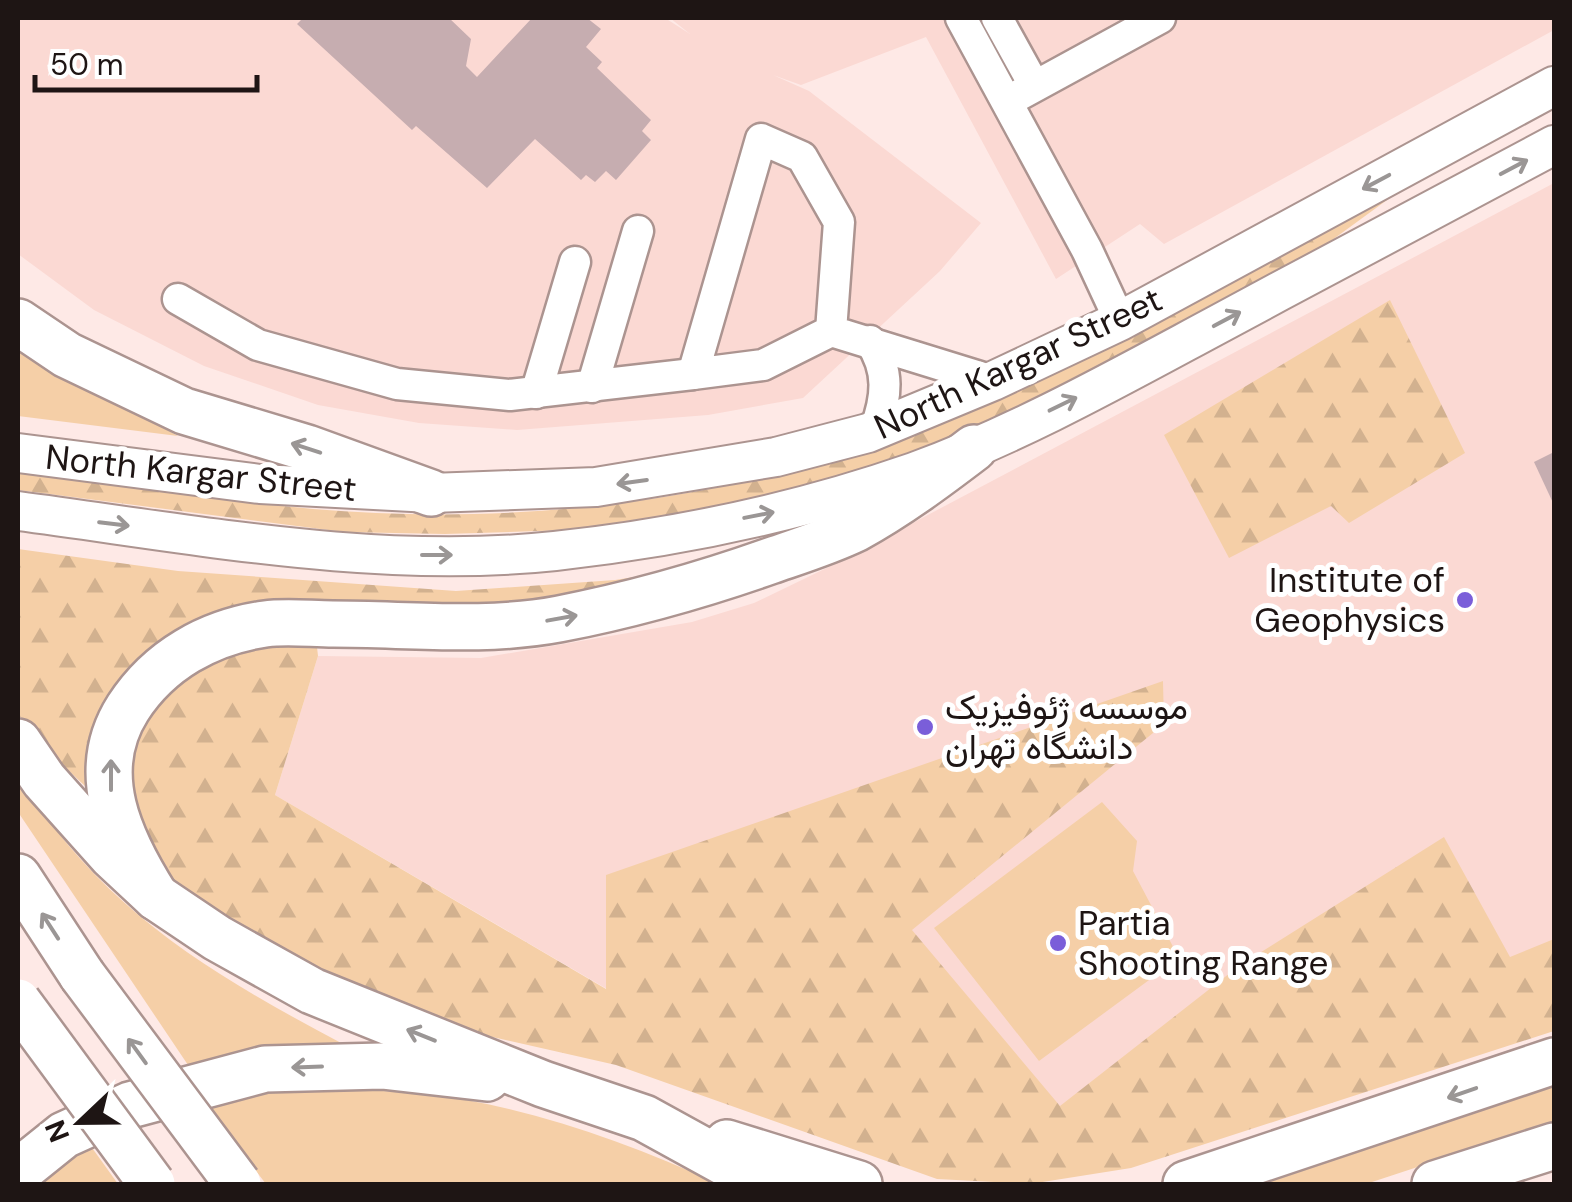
<svg xmlns="http://www.w3.org/2000/svg" width="1572" height="1202" font-family="'DM Sans',Vazirmatn,sans-serif">
  <defs>
    <pattern id="forest-firs" width="22" height="20" patternUnits="userSpaceOnUse" patternTransform="scale(2.5)"><rect width="22" height="20" fill="#f5cfa7"/><path d="M5 1l3.5 6h-7zM16 11l3.5 6h-7z" fill="#d2b18f"/></pattern>
  </defs>
  <rect width="100%" height="100%" fill="#fee9e6"/>
  <!-- built -->
  <g fill="#fbd9d3">
    <polygon points="18,18 665,18 690,34 670,18 1554,18 1554,30 1164,244 1140,224 1056,279 926,37 801,85 773,75 809,91 981,223 940,271 803,398 708,415 517,430 419,423 318,405 204,366 94,310 18,254"/>
    <polygon points="1554,183 1554,1003 1128,1146 607,989 275,795 318,656 481,658 692,622 754,603 841,561"/>
  </g>
  <!-- green -->
  <g fill="#f5cfa7">
    <polygon points="18,335 99,392 178,436 18,416"/>
    <path d="M18,774C97,907 211,974 343,1044L188,1065L18,812Z"/>
    <polygon points="1102,802 1137,841 1133,871 1179,958 1039,1061 934,928"/>
    <polygon points="1554,1083 1554,1122 1366,1184 1240,1184"/>
    <path d="M321,1087C369,1091 419,1091 466,1100C555,1116 637,1147 719,1184H266L199,1098Z"/>
    <polygon points="90,1145 118,1184 38,1184"/>
  </g>
  <!-- forest -->
  <g fill="url(#forest-firs)">
    <path d="M1395,187L1398,192L1313,254L1064,386L932,448L826,481L698,510L569,530L445,534L344,532L18,490L20,471C117,483 215,500 313,509C545,529 790,494 1001,396Z"/>
    <polygon points="1390,300 1465,453 1349,523 1331,506 1229,558 1164,435"/>
    <polygon points="18,549 178,571 456,591 615,580 696,567 621,592 162,655 103,803 50,753 18,714"/>
    <polygon points="316,638 318,656 275,795 606,989 606,875 1163,681 1164,724 912,930 1060,1106 1239,966 1444,837 1510,957 1554,939 1554,1031 1131,1168 1030,1184 937,1179 616,1065 462,1030 278,959 186,897 153,862 125,814 136,716 222,651"/>
  </g>
  <!-- building -->
  <g fill="#c6adb0">
    <polygon points="303,18 449,18 471,39 466,66 477,77 532,18 587,18 601,29 586,47 602,62 597,68 651,120 642,131 651,140 616,180 606,171 595,182 586,175 581,180 535,139 487,188 416,126 412,130 297,24"/>
    <polygon points="1554,452 1554,505 1534,462"/>
  </g>
  <g fill="none" stroke-linecap="round" stroke-linejoin="round">
    <!-- minor casing -->
    <g stroke="#ac9490" stroke-width="35">
      <g id="minor">
        <polyline points="961,18 1087,250 1120,321"/>
        <polyline points="997,18 1034,85"/>
        <polyline points="1008,101 1160,18"/>
        <polyline points="178,299 258,345 397,384 510,395 693,374"/>
        <polyline points="831,331 763,365 693,374 761,139 802,157 839,222 831,331 993,381"/>
        <path d="M870,341C890,371 887,397 875,430"/>
        <polyline points="592,387 638,231"/>
        <polyline points="536,393 575,262"/>
      </g>
    </g>
    <!-- major casing -->
    <g stroke="#ac9490" stroke-width="42">
      <g id="major">
        <polyline points="18,453 260,484 431,493 596,487 776,457 868,433 993,381 1120,321 1554,86"/>
        <path d="M18,511C194,534 376,570 555,551C675,538 799,512 914,472C1018,434 1118,378 1215,326C1328,265 1442,205 1554,145"/>
      </g>
    </g>
    <!-- highway casing -->
    <g stroke="#ac9490" stroke-width="50">
      <g id="highway">
        <polyline points="18,322 67,355 184,411 307,448 431,493"/>
        <polyline points="18,742 44,780 112,856 156,897 217,938 312,991 543,1084 644,1118 764,1184"/>
        <polyline points="18,877 82,975"/>
        <path d="M156,897C120,840 87,772 128,708C159,660 209,632 265,624C287,621 311,624 333,624C408,624 485,633 559,619C631,605 702,585 770,561C799,551 828,542 855,529C897,506 936,477 974,448"/>
        <polyline points="727,1143 859,1184"/>
        <polyline points="18,1172 64,1135 130,1105 265,1069 382,1066 487,1078"/>
        <polyline points="1186,1184 1554,1061"/>
        <polyline points="1435,1184 1554,1146"/>
      </g>
    </g>
    <!-- minor -->
    <use href="#minor" stroke="#fff" stroke-width="30"/>
    <!-- major -->
    <use href="#major" stroke="#fff" stroke-width="38"/>
    <!-- highway -->
    <use href="#highway" stroke="#fff" stroke-width="45"/>
    <!-- highway-bridge casing -->
    <g stroke="#ac9490" stroke-width="50" stroke-linecap="butt">
      <g id="highway-bridge">
        <polyline points="82,975 238,1184"/>
        <polyline points="18,1002 152,1184"/>
      </g>
    </g>
    <!-- highway-bridge -->
    <use href="#highway-bridge" stroke="#fff" stroke-width="45"/>
  </g>
  <!-- one-way arrows -->
  <defs><path id="oneway-shaft" d="M-6 0H5M1.5-3L5.5 0L1.5 3" fill="none" stroke-width="1.6" stroke-linecap="round" stroke-linejoin="round" transform="scale(2.5)"/></defs>
  <g stroke="#9a9695">
    <use href="#oneway-shaft" transform="translate(1514 167) rotate(-28)"/>
    <use href="#oneway-shaft" transform="translate(1376 182) rotate(152)"/>
    <use href="#oneway-shaft" transform="translate(1227 319) rotate(-28)"/>
    <use href="#oneway-shaft" transform="translate(1063 404) rotate(-26)"/>
    <use href="#oneway-shaft" transform="translate(306 448) rotate(-162)"/>
    <use href="#oneway-shaft" transform="translate(632 482) rotate(172)"/>
    <use href="#oneway-shaft" transform="translate(759 515) rotate(-11)"/>
    <use href="#oneway-shaft" transform="translate(114 524) rotate(7)"/>
    <use href="#oneway-shaft" transform="translate(437 555)"/>
    <use href="#oneway-shaft" transform="translate(562 618) rotate(-10)"/>
    <use href="#oneway-shaft" transform="translate(111 775) rotate(-90)"/>
    <use href="#oneway-shaft" transform="translate(50 926) rotate(-123)"/>
    <use href="#oneway-shaft" transform="translate(421 1035) rotate(-158)"/>
    <use href="#oneway-shaft" transform="translate(137 1051) rotate(-126)"/>
    <use href="#oneway-shaft" transform="translate(307 1067) rotate(178)"/>
    <use href="#oneway-shaft" transform="translate(1462 1093) rotate(161)"/>
  </g>
  <!-- markers -->
  <g fill="#7a5ed9" stroke="#fff" stroke-width="4">
    <circle cx="1465" cy="600" r="10"/>
    <circle cx="925" cy="727" r="10"/>
    <circle cx="1058" cy="943" r="10"/>
  </g>
  <g text-anchor="middle" stroke-width="10" stroke-linejoin="round" paint-order="stroke">
    <!-- street labels -->
    <g font-size="35" fill="#1e1514" stroke="#fff">
      <text transform="translate(1018 363) rotate(-25)" y="12">North Kargar Street</text>
      <text transform="translate(201 473) rotate(6)" y="12">North Kargar Street</text>
    </g>
    <!-- poi labels -->
    <g font-size="35" fill="#1e1514" stroke="#fff" text-anchor="start">
      <text x="1445" y="592" text-anchor="end">Institute of<tspan x="1445" dy="40">Geophysics</tspan></text>
      <text x="945" y="719">موسسه ژئوفیزیک<tspan x="945" dy="40">دانشگاه تهران</tspan></text>
      <text x="1078" y="935">Partia<tspan x="1078" dy="40">Shooting Range</tspan></text>
    </g>
  </g>
  <!-- border -->
  <rect width="1572" height="1202" fill="none" stroke="#1e1514" stroke-width="40"/>
  <!-- north arrow -->
  <g transform="translate(80 1122) rotate(248)" stroke="#ffffff" stroke-width="8" paint-order="stroke">
  <path d="M0-8L18 38L0 25L-18 38Z" fill="#1e1514"/>
  <text y="-15" font-size="28" font-weight="bold" text-anchor="middle" fill="#1e1514">N</text>
  </g>
  <!-- scale -->
  <path d="M35 75v15h222v-15" fill="none" stroke="#1e1514" stroke-width="5"/>
  <text x="50" y="75" font-size="30" fill="#1e1514" stroke="#ffffff" stroke-width="8" paint-order="stroke">50 m</text>
</svg>
